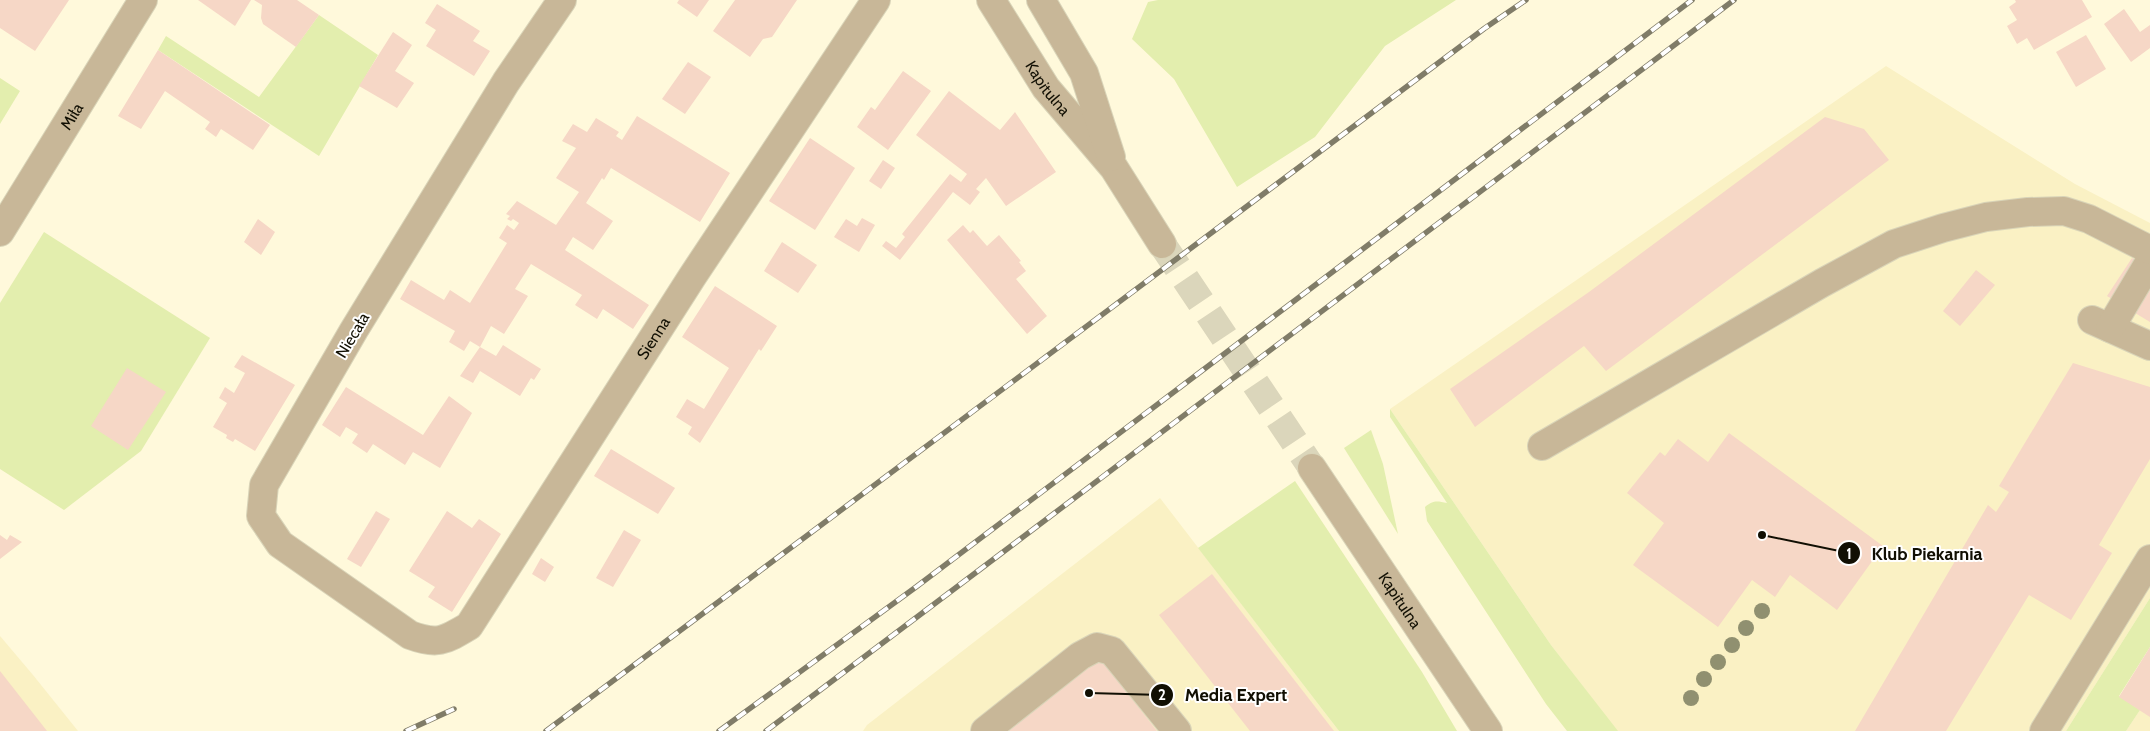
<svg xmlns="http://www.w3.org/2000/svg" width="2150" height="731" font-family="Cabin,sans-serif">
  <rect width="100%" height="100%" fill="#fff9db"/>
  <!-- built -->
  <g fill="#faf1c4">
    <polygon points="1886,66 2075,184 2150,223 2150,598 2066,731 1617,731 1551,645 1390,409"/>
    <polygon points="1160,498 1339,731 863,731 867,725"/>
    <polygon points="0,636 33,675 78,731 0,731"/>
    <polygon points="2150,649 2150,731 2126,731 2140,710 2119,697"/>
  </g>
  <!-- green -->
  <g fill="#e3eeae">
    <polygon points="1158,0 1456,0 1385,46 1315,137 1237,187 1174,79 1132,39 1148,2"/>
    <polygon points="319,15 378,55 319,156 158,50 166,36 259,97"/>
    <polygon points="0,78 20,91 0,124"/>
    <polygon points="44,232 210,338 141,451 64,510 0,469 0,303"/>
    <path d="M1390,409L1551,645L1618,731H1567L1546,704L1427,521L1425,507C1433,500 1437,501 1447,503L1390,417Z"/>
    <polygon points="1371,430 1383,464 1398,534 1344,448"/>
    <polygon points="1295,481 1422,672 1457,731 1339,731 1198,548"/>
    <polygon points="2150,598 2150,647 2119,696 2140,710 2126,731 2066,731"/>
  </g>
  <!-- building -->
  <g fill="#f6d7c6">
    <polygon points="0,0 69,0 35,51 0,28"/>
    <polygon points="198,0 251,0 235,26"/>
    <polygon points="254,0 297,0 319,15 296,47 263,24 261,18 262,5"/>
    <polygon points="679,0 709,0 697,17 677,3"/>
    <polygon points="735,0 797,0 772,37 763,39 750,57 713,31"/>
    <polygon points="2015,0 2082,0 2092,17 2034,50 2027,38 2017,44 2007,26 2017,20 2009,7 2016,2"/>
    <polygon points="437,4 480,31 473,41 490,51 474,76 426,46 436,30 425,23"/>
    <polygon points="2124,9 2140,32 2150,25 2150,48 2131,62 2104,24"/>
    <polygon points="393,32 412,45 395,71 414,83 397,108 359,86"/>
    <polygon points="2086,35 2106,69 2076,87 2056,52"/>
    <polygon points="158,50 270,125 253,150 221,129 216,137 205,129 210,122 165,91 141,129 118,116"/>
    <polygon points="688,62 711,77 685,114 662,99"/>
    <polygon points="903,71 931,91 888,150 857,127 871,107 875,110"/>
    <polygon points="949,91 1000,130 1015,112 1056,172 1006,206 986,178 976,189 980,192 970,205 953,192 900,260 882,246 886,241 896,248 905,237 902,234 950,174 961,182 967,174 916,135"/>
    <polygon points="637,116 730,173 700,222 611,168 604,180 602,178 586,203 613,221 593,250 573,237 565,250 649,305 633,329 603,309 597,319 575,305 582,295 531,264 515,289 528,296 504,334 491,326 480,347 470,341 464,351 449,342 455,331 400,299 411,280 444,300 450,290 470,303 507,243 499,238 507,225 514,230 519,223 513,219 511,221 507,219 510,216 506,214 517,201 556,225 579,192 556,178 576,148 562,141 573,124 587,132 596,118 619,132 616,136 622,140"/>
    <polygon points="1825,117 1864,129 1889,160 1606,371 1584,346 1475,427 1450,389 1589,292"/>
    <polygon points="810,138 855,168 815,230 769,201"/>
    <polygon points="883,160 895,168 881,189 869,181"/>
    <polygon points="862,218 875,225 859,252 834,237 846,219 857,226"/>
    <polygon points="258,219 275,232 261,255 244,242"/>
    <polygon points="963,225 970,233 973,230 987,246 999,235 1021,261 1019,262 1026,271 1016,279 1047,316 1027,334 947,240"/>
    <polygon points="782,242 817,265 798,293 764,271"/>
    <polygon points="2132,258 2150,269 2150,322 2107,296"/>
    <polygon points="1976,270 1995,285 1960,326 1943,311"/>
    <polygon points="715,286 777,326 761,351 759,349 700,443 688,434 692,427 676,417 687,399 704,409 729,368 682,337"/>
    <polygon points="503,345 541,369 534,380 531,378 520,396 480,371 473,383 460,376 480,347 496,356"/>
    <polygon points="242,355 295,385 255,451 235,439 233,442 226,438 227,435 213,427 227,403 219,398 225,387 234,393 245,373 234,367"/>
    <polygon points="2073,363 2150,387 2150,459 2099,545 2112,553 2071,620 2029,595 1946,731 1855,731 1988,505 1996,512 2009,492 1999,486"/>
    <polygon points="127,368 166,392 128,450 91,426"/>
    <polygon points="346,387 423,435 449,396 472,413 440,468 413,452 405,465 373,444 367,453 352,443 358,434 346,427 340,437 322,425"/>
    <polygon points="1729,433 1883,546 1837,610 1790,575 1775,597 1752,580 1718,627 1633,565 1664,523 1627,493 1660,452 1665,456 1678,439 1708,462"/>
    <polygon points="611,449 675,488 658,514 594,476"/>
    <polygon points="376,511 390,519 361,567 347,559"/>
    <polygon points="447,511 472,528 479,519 501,534 452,612 428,597 435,587 409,571"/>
    <polygon points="624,530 641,540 613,587 596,578"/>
    <polygon points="0,535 7,540 10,535 22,542 0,559"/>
    <polygon points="541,558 554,567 545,582 532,574"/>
    <polygon points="1212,574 1334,731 1250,731 1159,615"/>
    <polygon points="2150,647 2150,717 2119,697"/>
    <polygon points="1099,656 1157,731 1001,731"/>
    <polygon points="0,671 47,731 0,731"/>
  </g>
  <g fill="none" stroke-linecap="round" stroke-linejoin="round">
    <!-- minor-tunnel -->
    <polyline stroke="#dbd6bb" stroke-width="28" stroke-dasharray="28 14" stroke-linecap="butt" points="1162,244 1312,468"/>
    <!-- minor casing -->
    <g stroke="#d9d4b8" stroke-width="30">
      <g id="minor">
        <path id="s1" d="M562,0L506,82L354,330L264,485L261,516L280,544L410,635C437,645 444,641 469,626L692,277L876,0"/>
        <path id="s2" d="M991,0L1046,88L1114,168L1162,244"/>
        <polyline points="1041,0 1084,73 1111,157"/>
        <path id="s3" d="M0,232L143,0"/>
        <polyline points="2092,320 2150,346"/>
        <polyline points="2110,328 2150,261"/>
        <polyline points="1542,446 1822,283 1894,244 1943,228 1986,217 2028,212 2064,211 2089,219 2150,250"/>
        <path id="s4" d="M1312,468L1488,731"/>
        <polyline points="985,731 1080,656 1097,647 1112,651 1177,731"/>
        <polyline points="2044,731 2150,559"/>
      </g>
    </g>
    <!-- minor -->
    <use href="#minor" stroke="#c8b798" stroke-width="28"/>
    <!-- rail casing -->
    <g stroke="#807c68" stroke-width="5.5">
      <g id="rail">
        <polyline points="406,731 454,709"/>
        <polyline points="546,731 1485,28 1526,0"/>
        <polyline points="719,731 916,587 1692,0"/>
        <polyline points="766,731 1734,0"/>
      </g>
    </g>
    <!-- rail -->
    <use href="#rail" stroke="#fff" stroke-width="4" stroke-dasharray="11" stroke-linecap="butt"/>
  </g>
  <!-- trees -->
  <g fill="#909070">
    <circle cx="1762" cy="611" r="8"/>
    <circle cx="1746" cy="628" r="8"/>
    <circle cx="1732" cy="645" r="8"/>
    <circle cx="1718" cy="662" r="8"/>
    <circle cx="1704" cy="679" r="8"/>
    <circle cx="1691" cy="698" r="8"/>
  </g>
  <g text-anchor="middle" stroke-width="4" stroke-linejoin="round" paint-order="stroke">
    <!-- street labels -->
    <g font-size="16" fill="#110f03" stroke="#fff">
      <text dy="6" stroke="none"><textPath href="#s2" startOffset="105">Kapitulna</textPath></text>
      <text dy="6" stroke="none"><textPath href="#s3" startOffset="136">Miła</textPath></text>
      <text transform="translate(352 335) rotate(-59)" y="6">Niecała</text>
      <text dy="6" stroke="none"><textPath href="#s1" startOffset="1198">Sienna</textPath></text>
      <text dy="6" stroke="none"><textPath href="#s4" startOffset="159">Kapitulna</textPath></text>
    </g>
  </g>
  <!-- callouts -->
  <path fill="none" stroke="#110f03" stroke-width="2" d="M1762 535L1849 553M1089 693L1162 695"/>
  <g fill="#110f03" stroke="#fff" stroke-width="2">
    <circle cx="1762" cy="535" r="5"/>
    <circle cx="1089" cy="693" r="5"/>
    <circle cx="1849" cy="553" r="12"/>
    <circle cx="1162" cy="695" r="12"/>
  </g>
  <g font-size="15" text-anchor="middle" font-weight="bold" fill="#fff">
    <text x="1849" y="559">1</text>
    <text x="1162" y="700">2</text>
  </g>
  <g font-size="18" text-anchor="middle" font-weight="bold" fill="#110f03" stroke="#fff" stroke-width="4" stroke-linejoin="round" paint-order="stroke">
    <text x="1927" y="560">Klub Piekarnia</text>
    <text x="1236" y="701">Media Expert</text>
  </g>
</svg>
